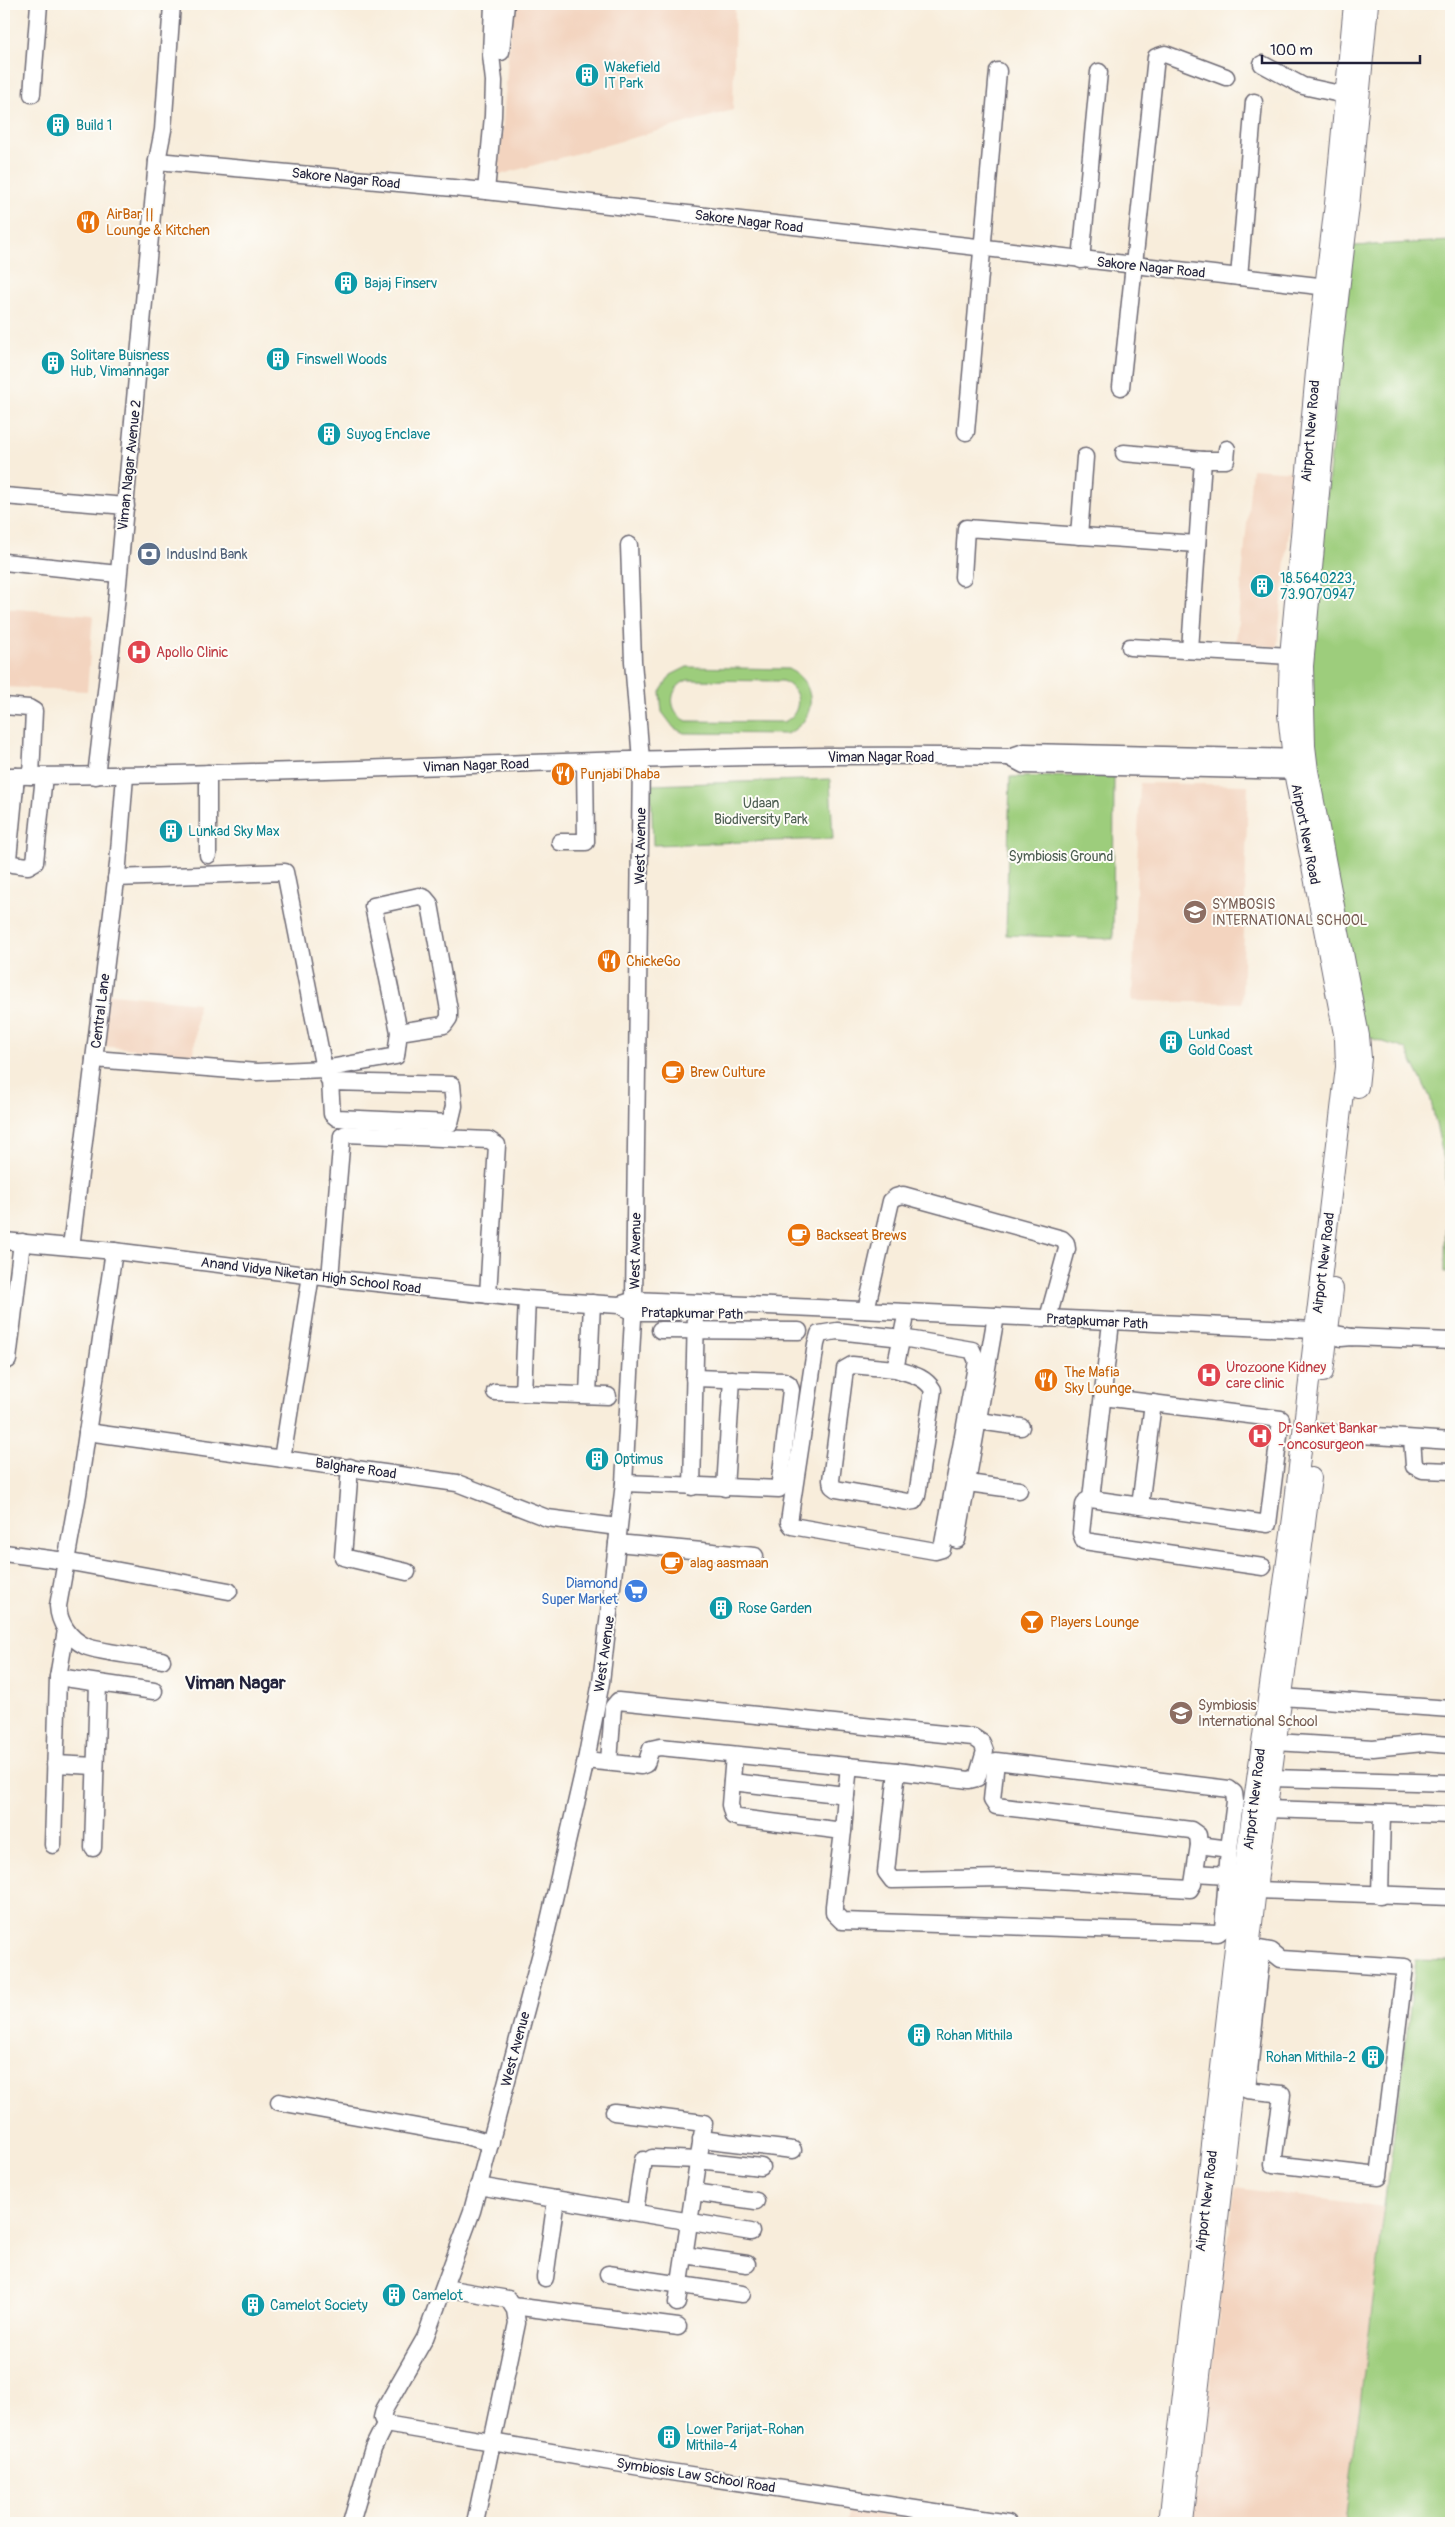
<svg xmlns="http://www.w3.org/2000/svg" width="1455" height="2527" font-family="Pangolin,sans-serif">
  <rect width="100%" height="100%" fill="#fdfcf7"/>
  <filter id="ink" filterUnits="userSpaceOnUse"><feTurbulence type="fractalNoise" baseFrequency=".02" numOctaves="2"/><feDisplacementMap in="SourceGraphic" scale="10" xChannelSelector="R" yChannelSelector="G"/><feConvolveMatrix kernelMatrix="1 2 1 2 8 2 1 2 1" color-interpolation-filters="sRGB"/></filter>
  <filter id="wash" filterUnits="userSpaceOnUse"><feTurbulence type="fractalNoise" baseFrequency=".0096" numOctaves="4" result="noise"/><feDisplacementMap in="SourceGraphic" scale="20" xChannelSelector="R" yChannelSelector="G"/><feGaussianBlur stdDeviation="1.12" result="paint"/><feColorMatrix in="noise" values="0 0 0 0 0 0 0 0 0 0 0 0 0 0 0 0 0 1.4 0 .05"/><feComposite in="paint" operator="in"/></filter>
  <g filter="url(#wash)">
    <rect width="100%" height="100%" fill="#f8eddb"/>
    <!-- built -->
    <g fill="#f3d4bf">
      <polygon points="512,4 735,4 733,110 499,175"/>
      <polygon points="1252,469 1295,472 1277,647 1236,643"/>
      <polygon points="4,608 93,615 87,691 4,687"/>
      <polygon points="1140,783 1248,785 1242,1003 1132,1001"/>
      <polygon points="104,993 198,1003 194,1054 99,1046"/>
      <polygon points="1235,2188 1386,2207 1345,2523 1192,2523"/>
      <polygon points="848,2510 929,2523 846,2523"/>
    </g>
    <!-- green -->
    <g fill="#9dcd7c" stroke="#60785c" fill-rule="evenodd">
      <polygon points="1451,241 1451,1272 1445,1272 1446,1169 1430,1097 1406,1049 1364,1036 1308,744 1307,684 1353,246"/>
      <path d="M687,667L788,669C819,683 817,722 786,734L684,733L674,728L662,712L660,692L671,675ZM688,680L782,681C802,688 803,713 784,722L687,721C667,712 668,687 688,680Z"/>
      <polygon points="1114,776 1113,939 1006,935 1010,777"/>
      <polygon points="830,779 833,839 653,845 651,785"/>
      <polygon points="1416,1960 1451,1961 1451,2523 1345,2523"/>
    </g>
  </g>
  <g filter="url(#ink)">
    <g fill="none" stroke-linecap="round" stroke-linejoin="round">
      <!-- minor casing -->
      <g stroke="#6d6973" stroke-width="19">
        <g id="minor">
          <polyline points="501,52 506,4"/>
          <polyline points="1262,64 1303,86 1345,95"/>
          <polyline points="32,94 39,4"/>
          <polyline points="157,161 486,191 1336,288"/>
          <polyline points="486,191 493,116 494,81 491,55 493,4"/>
          <polyline points="1081,260 1099,72"/>
          <polyline points="1239,277 1254,102"/>
          <polyline points="1121,387 1156,57 1165,54 1226,77"/>
          <polyline points="966,432 998,71"/>
          <polyline points="1124,453 1203,460 1226,460 1227,449"/>
          <polyline points="4,496 126,506"/>
          <polyline points="1079,536 1085,457"/>
          <polyline points="4,562 118,574"/>
          <polyline points="963,577 966,528 1197,544"/>
          <polyline points="1130,647 1290,656"/>
          <polyline points="1190,650 1203,460"/>
          <polyline points="4,706 29,708 34,711 31,776"/>
          <polyline points="1009,757 1024,765 1306,771"/>
          <polyline points="208,773 208,855"/>
          <path d="M4,776C339,776 674,750 1009,757L1024,752L1305,758"/>
          <polyline points="16,776 8,859 12,864 28,866 35,862 44,776"/>
          <polyline points="96,776 115,616 157,161 163,130 172,4"/>
          <polyline points="560,842 586,842 585,762"/>
          <polyline points="116,878 285,872 324,1069 330,1082 332,1114 337,1118 450,1123 454,1106 452,1085 330,1082"/>
          <polyline points="94,1059 257,1072 324,1069 396,1056 399,1032 373,906 419,896 425,898 430,904 449,1010 449,1018 444,1025 399,1032"/>
          <polyline points="4,1241 114,1251 330,1278 527,1299 619,1305 634,1300 1315,1330 1352,1337"/>
          <polyline points="71,1247 118,864 125,776"/>
          <path d="M114,1251L78,1494L58,1606C59,1623 69,1638 85,1646C97,1652 146,1657 162,1660"/>
          <polyline points="330,1278 342,1136 346,1134 489,1140 497,1145 488,1295"/>
          <polyline points="625,1308 634,1312 675,1312"/>
          <polyline points="866,1310 891,1201 896,1197 903,1195 1062,1239 1066,1243 1067,1249 1048,1318"/>
          <polyline points="660,1330 799,1331"/>
          <polygon points="837,1331 902,1338 972,1350 977,1361 942,1549 935,1551 792,1526 789,1522 816,1344 819,1334"/>
          <polyline points="1341,1338 1352,1337 1451,1341"/>
          <polyline points="8,1360 22,1242"/>
          <path d="M895,1369L852,1365L845,1369L831,1480L832,1486L836,1489L908,1502L914,1501L917,1496L933,1390C925,1376 910,1374 895,1369L905,1321"/>
          <polyline points="495,1392 608,1396"/>
          <polyline points="523,1393 527,1299"/>
          <polyline points="588,1395 592,1303"/>
          <polyline points="1103,1397 1281,1419 1268,1524 1091,1499 1086,1501 1084,1505 1081,1533 1084,1541 1263,1567"/>
          <polyline points="979,1421 1021,1427"/>
          <polyline points="87,1432 457,1483 547,1518 618,1527"/>
          <polyline points="1316,1432 1451,1441"/>
          <polyline points="1412,1439 1414,1466 1423,1470 1451,1471"/>
          <polyline points="282,1459 311,1275"/>
          <polyline points="350,1467 343,1557 407,1572"/>
          <polyline points="624,1483 779,1489 791,1390 789,1384 784,1381 694,1378"/>
          <polyline points="968,1483 1019,1490"/>
          <polyline points="692,1487 696,1313"/>
          <polyline points="725,1488 732,1379"/>
          <polyline points="1091,1499 1110,1331"/>
          <polyline points="1140,1506 1153,1403"/>
          <polyline points="957,1540 996,1316"/>
          <polyline points="617,1543 755,1556"/>
          <polyline points="4,1553 65,1561 229,1591"/>
          <polyline points="66,1630 58,1677 154,1691"/>
          <polyline points="1282,1697 1451,1709"/>
          <polyline points="1276,1742 1373,1748 1423,1743 1451,1745"/>
          <polyline points="734,1755 730,1805 733,1816 739,1818 843,1831 834,1906 834,1913 842,1921 1218,1933 1223,1929 1229,1849"/>
          <polyline points="586,1760 641,1766 646,1764 651,1749 660,1747 897,1771 969,1780 977,1778 985,1751 982,1743 973,1737 618,1701 613,1707 609,1762"/>
          <polygon points="996,1761 1229,1789 1234,1793 1235,1801 1229,1849 1199,1845 1198,1835 1191,1830 996,1806 992,1800"/>
          <polyline points="55,1764 95,1766"/>
          <polyline points="897,1771 886,1872 892,1880 1005,1878 1190,1889 1193,1884 1199,1845"/>
          <polyline points="1271,1778 1451,1783"/>
          <polyline points="732,1782 846,1795 849,1766"/>
          <polyline points="1267,1809 1451,1815"/>
          <polyline points="843,1831 846,1795"/>
          <polyline points="53,1845 58,1677"/>
          <polyline points="93,1848 98,1683"/>
          <polyline points="1195,1873 1227,1875"/>
          <polyline points="1256,1890 1451,1897"/>
          <polyline points="1380,1896 1382,1813"/>
          <polyline points="1249,1947 1271,1951 1281,1959 1405,1967 1379,2176 1273,2164 1282,2094 1247,2090 1262,1950"/>
          <polyline points="279,2102 462,2135 491,2143"/>
          <polyline points="614,2112 704,2123 677,2303"/>
          <polyline points="701,2139 793,2150"/>
          <polyline points="652,2158 698,2160 761,2167"/>
          <polyline points="478,2186 751,2232"/>
          <polyline points="694,2192 756,2201"/>
          <polyline points="635,2211 643,2160"/>
          <polyline points="684,2255 747,2264"/>
          <polyline points="608,2274 742,2294"/>
          <polyline points="545,2278 556,2199"/>
          <polyline points="445,2288 508,2299 515,2310 517,2323 475,2523"/>
          <polyline points="513,2306 678,2327"/>
          <polyline points="385,2424 382,2418 384,2410 425,2338 472,2211 545,1938 586,1760 601,1682 624,1483 634,1300 641,760 633,661 629,545"/>
          <polyline points="385,2424 664,2471 1008,2523"/>
          <polyline points="351,2523 373,2448 385,2424"/>
        </g>
      </g>
      <!-- major casing -->
      <g stroke="#6d6973" stroke-width="22">
        <g id="major">
          <polyline points="1358,1087 1361,1058 1359,1036 1308,771 1305,746 1303,666 1333,341 1349,206 1368,4"/>
          <polyline points="1323,1372 1333,1289"/>
          <polyline points="1168,2523 1241,1896 1293,1518 1346,1067 1345,1039 1295,777 1288,714 1290,656 1319,339 1335,204 1354,4"/>
          <polyline points="1183,2523 1255,1897 1311,1478"/>
        </g>
      </g>
      <!-- minor -->
      <use href="#minor" stroke="#fff" stroke-width="16"/>
      <!-- major -->
      <use href="#major" stroke="#fff" stroke-width="20"/>
    </g>
  </g>
  <!-- icons -->
  <defs>
    <g id="building-disc" transform="scale(1.25)"><circle r="9.5" fill="#0f9aa8" stroke="#fdfcf7"/><path d="M-4-6H4V6H1V3H-1V6H-4ZM-2.5-4.3h1.7v1.8h-1.7ZM.8-4.3h1.7v1.8H.8ZM-2.5-1h1.7V.8h-1.7ZM.8-1h1.7V.8H.8Z" fill="#fff"/></g>
    <g id="restaurant-disc" transform="scale(1.25)"><circle r="9.5" fill="#e8710a" stroke="#fdfcf7"/><path d="M-5-6h1v4h1v-4h1v4h1v-4h1v5L-1.5 .5V6h-2V.5L-5-1ZM5-6V6H3V1.5H1.5Q1.5-4 5-6Z" fill="#fff"/></g>
    <g id="bank-disc" transform="scale(1.25)"><circle r="9.5" fill="#5c6f8a" stroke="#fdfcf7"/><path d="M-6-4H6V4H-6ZM0-2.3a2.3 2.3 0 1 0 0 4.6a2.3 2.3 0 1 0 0-4.6Z" fill="#fff"/></g>
    <g id="hospital-disc" transform="scale(1.25)"><circle r="9.5" fill="#e0444e" stroke="#fdfcf7"/><path d="M-5-5h3v3.5h4V-5h3V5h-3V1.5h-4V5h-3Z" fill="#fff"/></g>
    <g id="university-disc" transform="scale(1.25)"><circle r="9.5" fill="#8d6e63" stroke="#fdfcf7"/><path d="M0-5L7-2L0 1L-7-2ZM-4 1L0 2.5L4 1V4Q0 6-4 4Z" fill="#fff"/></g>
    <g id="cafe-disc" transform="scale(1.25)"><circle r="9.5" fill="#e8710a" stroke="#fdfcf7"/><path d="M-5.5-4.5H6V0H3Q3 3.5 0 3.5H-2.5Q-5.5 3.5-5.5 0ZM3-3.2v2h1.7v-2ZM-6 4.5H4V6H-6Z" fill="#fff"/></g>
    <g id="supermarket-disc" transform="scale(1.25)"><circle r="9.5" fill="#3f7fe0" stroke="#fdfcf7"/><path d="M-6-5.5h2.5l.6 2H6L4.5 2H-2.5L-4.4-4H-6ZM-1.5 3.2a1.3 1.3 0 1 0 .1 0ZM3 3.2a1.3 1.3 0 1 0 .1 0Z" fill="#fff"/></g>
    <g id="bar-disc" transform="scale(1.25)"><circle r="9.5" fill="#e8710a" stroke="#fdfcf7"/><path d="M-6-5H6L.8 .8V4.5H3.5V6h-7V4.5H-.8V.8Z" fill="#fff"/></g>
    <g id="school-disc" transform="scale(1.25)"><circle r="9.5" fill="#8d6e63" stroke="#fdfcf7"/><path d="M0-5L7-2L0 1L-7-2ZM-4 1L0 2.5L4 1V4Q0 6-4 4Z" fill="#fff"/></g>
  </defs>
  <g fill-rule="evenodd">
    <use href="#building-disc" x="587" y="75"/>
    <use href="#building-disc" x="58" y="125"/>
    <use href="#restaurant-disc" x="88" y="222"/>
    <use href="#building-disc" x="346" y="283"/>
    <use href="#building-disc" x="278" y="359"/>
    <use href="#building-disc" x="53" y="363"/>
    <use href="#building-disc" x="329" y="434"/>
    <use href="#bank-disc" x="149" y="554"/>
    <use href="#building-disc" x="1262" y="586"/>
    <use href="#hospital-disc" x="139" y="652"/>
    <use href="#restaurant-disc" x="563" y="774"/>
    <use href="#building-disc" x="171" y="831"/>
    <use href="#university-disc" x="1195" y="912"/>
    <use href="#restaurant-disc" x="609" y="961"/>
    <use href="#building-disc" x="1171" y="1042"/>
    <use href="#cafe-disc" x="673" y="1072"/>
    <use href="#cafe-disc" x="799" y="1235"/>
    <use href="#hospital-disc" x="1209" y="1375"/>
    <use href="#restaurant-disc" x="1046" y="1380"/>
    <use href="#hospital-disc" x="1260" y="1436"/>
    <use href="#building-disc" x="597" y="1459"/>
    <use href="#cafe-disc" x="672" y="1563"/>
    <use href="#supermarket-disc" x="636" y="1591"/>
    <use href="#building-disc" x="721" y="1608"/>
    <use href="#bar-disc" x="1032" y="1622"/>
    <use href="#school-disc" x="1181" y="1713"/>
    <use href="#building-disc" x="919" y="2035"/>
    <use href="#building-disc" x="1373" y="2057"/>
    <use href="#building-disc" x="394" y="2295"/>
    <use href="#building-disc" x="253" y="2305"/>
    <use href="#building-disc" x="669" y="2437"/>
  </g>
  <g text-anchor="middle" stroke-width="4" stroke-linejoin="round" paint-order="stroke">
    <!-- culture labels -->
    <g font-size="14" fill="#0d838f" stroke="#fdfcf7" text-anchor="start">
      <text x="604" y="72">Wakefield<tspan x="604" dy="16">IT Park</tspan></text>
      <text x="76" y="130">Build 1</text>
      <text x="364" y="288">Bajaj Finserv</text>
      <text x="70" y="360">Solitare Buisness<tspan x="70" dy="16">Hub, Vimannagar</tspan></text>
      <text x="296" y="364">Finswell Woods</text>
      <text x="346" y="439">Suyog Enclave</text>
      <text x="1280" y="583">18.5640223,<tspan x="1280" dy="16">73.9070947</tspan></text>
      <text x="188" y="836">Lunkad Sky Max</text>
      <text x="1188" y="1039">Lunkad<tspan x="1188" dy="16">Gold Coast</tspan></text>
      <text x="614" y="1464">Optimus</text>
      <text x="738" y="1613">Rose Garden</text>
      <text x="936" y="2040">Rohan Mithila</text>
      <text x="1356" y="2062" text-anchor="end">Rohan Mithila-2</text>
      <text x="412" y="2300">Camelot</text>
      <text x="270" y="2310">Camelot Society</text>
      <text x="686" y="2434">Lower Parijat-Rohan<tspan x="686" dy="16">Mithila-4</tspan></text>
    </g>
    <!-- street labels -->
    <g font-size="14" fill="#22223b" stroke="#fdfcf7">
      <text transform="translate(346 178) rotate(6)" y="5">Sakore Nagar Road</text>
      <text transform="translate(749 221) rotate(7)" y="5">Sakore Nagar Road</text>
      <text transform="translate(1151 267) rotate(6)" y="5">Sakore Nagar Road</text>
      <text transform="translate(1310 431) rotate(-85)" y="5">Airport New Road</text>
      <text transform="translate(129 465) rotate(-84)" y="5">Viman Nagar Avenue 2</text>
      <text x="881" y="762">Viman Nagar Road</text>
      <text transform="translate(476 765) rotate(-2)" y="5">Viman Nagar Road</text>
      <text transform="translate(1306 834) rotate(79)" y="5">Airport New Road</text>
      <text transform="translate(640 846) rotate(-89)" y="5">West Avenue</text>
      <text transform="translate(100 1011) rotate(-83)" y="5">Central Lane</text>
      <text transform="translate(635 1251) rotate(-89)" y="5">West Avenue</text>
      <text transform="translate(1323 1263) rotate(-83)" y="5">Airport New Road</text>
      <text transform="translate(311 1275) rotate(7)" y="5">Anand Vidya Niketan High School Road</text>
      <text transform="translate(692 1313) rotate(1)" y="5">Pratapkumar Path</text>
      <text transform="translate(1097 1321) rotate(3)" y="5">Pratapkumar Path</text>
      <text transform="translate(356 1468) rotate(8)" y="5">Balghare Road</text>
      <text transform="translate(604 1654) rotate(-82)" y="5">West Avenue</text>
      <text transform="translate(1254 1799) rotate(-83)" y="5">Airport New Road</text>
      <text transform="translate(515 2049) rotate(-75)" y="5">West Avenue</text>
      <text transform="translate(1206 2201) rotate(-83)" y="5">Airport New Road</text>
      <text transform="translate(696 2475) rotate(9)" y="5">Symbiosis Law School Road</text>
    </g>
    <!-- food labels -->
    <g font-size="14" fill="#c56008" stroke="#fdfcf7" text-anchor="start">
      <text x="106" y="219">AirBar ||<tspan x="106" dy="16">Lounge &amp; Kitchen</tspan></text>
      <text x="580" y="779">Punjabi Dhaba</text>
      <text x="626" y="966">ChickeGo</text>
      <text x="690" y="1077">Brew Culture</text>
      <text x="816" y="1240">Backseat Brews</text>
      <text x="1064" y="1377">The Mafia<tspan x="1064" dy="16">Sky Lounge</tspan></text>
      <text x="690" y="1568">alag aasmaan</text>
      <text x="1050" y="1627">Players Lounge</text>
    </g>
    <!-- service labels -->
    <g font-size="14" fill="#4e5e75" stroke="#fdfcf7" text-anchor="start">
      <text x="166" y="559">IndusInd Bank</text>
    </g>
    <!-- health labels -->
    <g font-size="14" fill="#be3a42" stroke="#fdfcf7" text-anchor="start">
      <text x="156" y="657">Apollo Clinic</text>
      <text x="1226" y="1372">Urozoone Kidney<tspan x="1226" dy="16">care clinic</tspan></text>
      <text x="1278" y="1433">Dr Sanket Bankar<tspan x="1278" dy="16">- oncosurgeon</tspan></text>
    </g>
    <!-- park labels -->
    <g font-size="14" fill="#4d5e52" stroke="#fdfcf7">
      <text x="761" y="808">Udaan<tspan x="761" dy="16">Biodiversity Park</tspan></text>
      <text x="1061" y="861">Symbiosis Ground</text>
    </g>
    <!-- education labels -->
    <g font-size="14" fill="#785e54" stroke="#fdfcf7" text-anchor="start">
      <text x="1212" y="909">SYMBOSIS<tspan x="1212" dy="16">INTERNATIONAL SCHOOL</tspan></text>
      <text x="1198" y="1710">Symbiosis<tspan x="1198" dy="16">International School</tspan></text>
    </g>
    <!-- shop labels -->
    <g font-size="14" fill="#366cbe" stroke="#fdfcf7" text-anchor="end">
      <text x="618" y="1588">Diamond<tspan x="618" dy="16">Super Market</tspan></text>
    </g>
    <!-- district labels -->
    <g font-size="19" font-weight="bold" fill="#22223b" stroke="#fdfcf7">
      <text x="235" y="1689">Viman Nagar</text>
    </g>
  </g>
  <!-- margin -->
  <rect width="1455" height="2527" fill="none" stroke="#fdfcf7" stroke-width="20"/>
  <!-- scale -->
  <path d="M1262 55v8h158v-8" fill="none" stroke="#22223b" stroke-width="2.5"/>
  <text x="1270" y="55" font-size="15" fill="#22223b" stroke="#fdfcf7" stroke-width="4" paint-order="stroke">100 m</text>
</svg>
